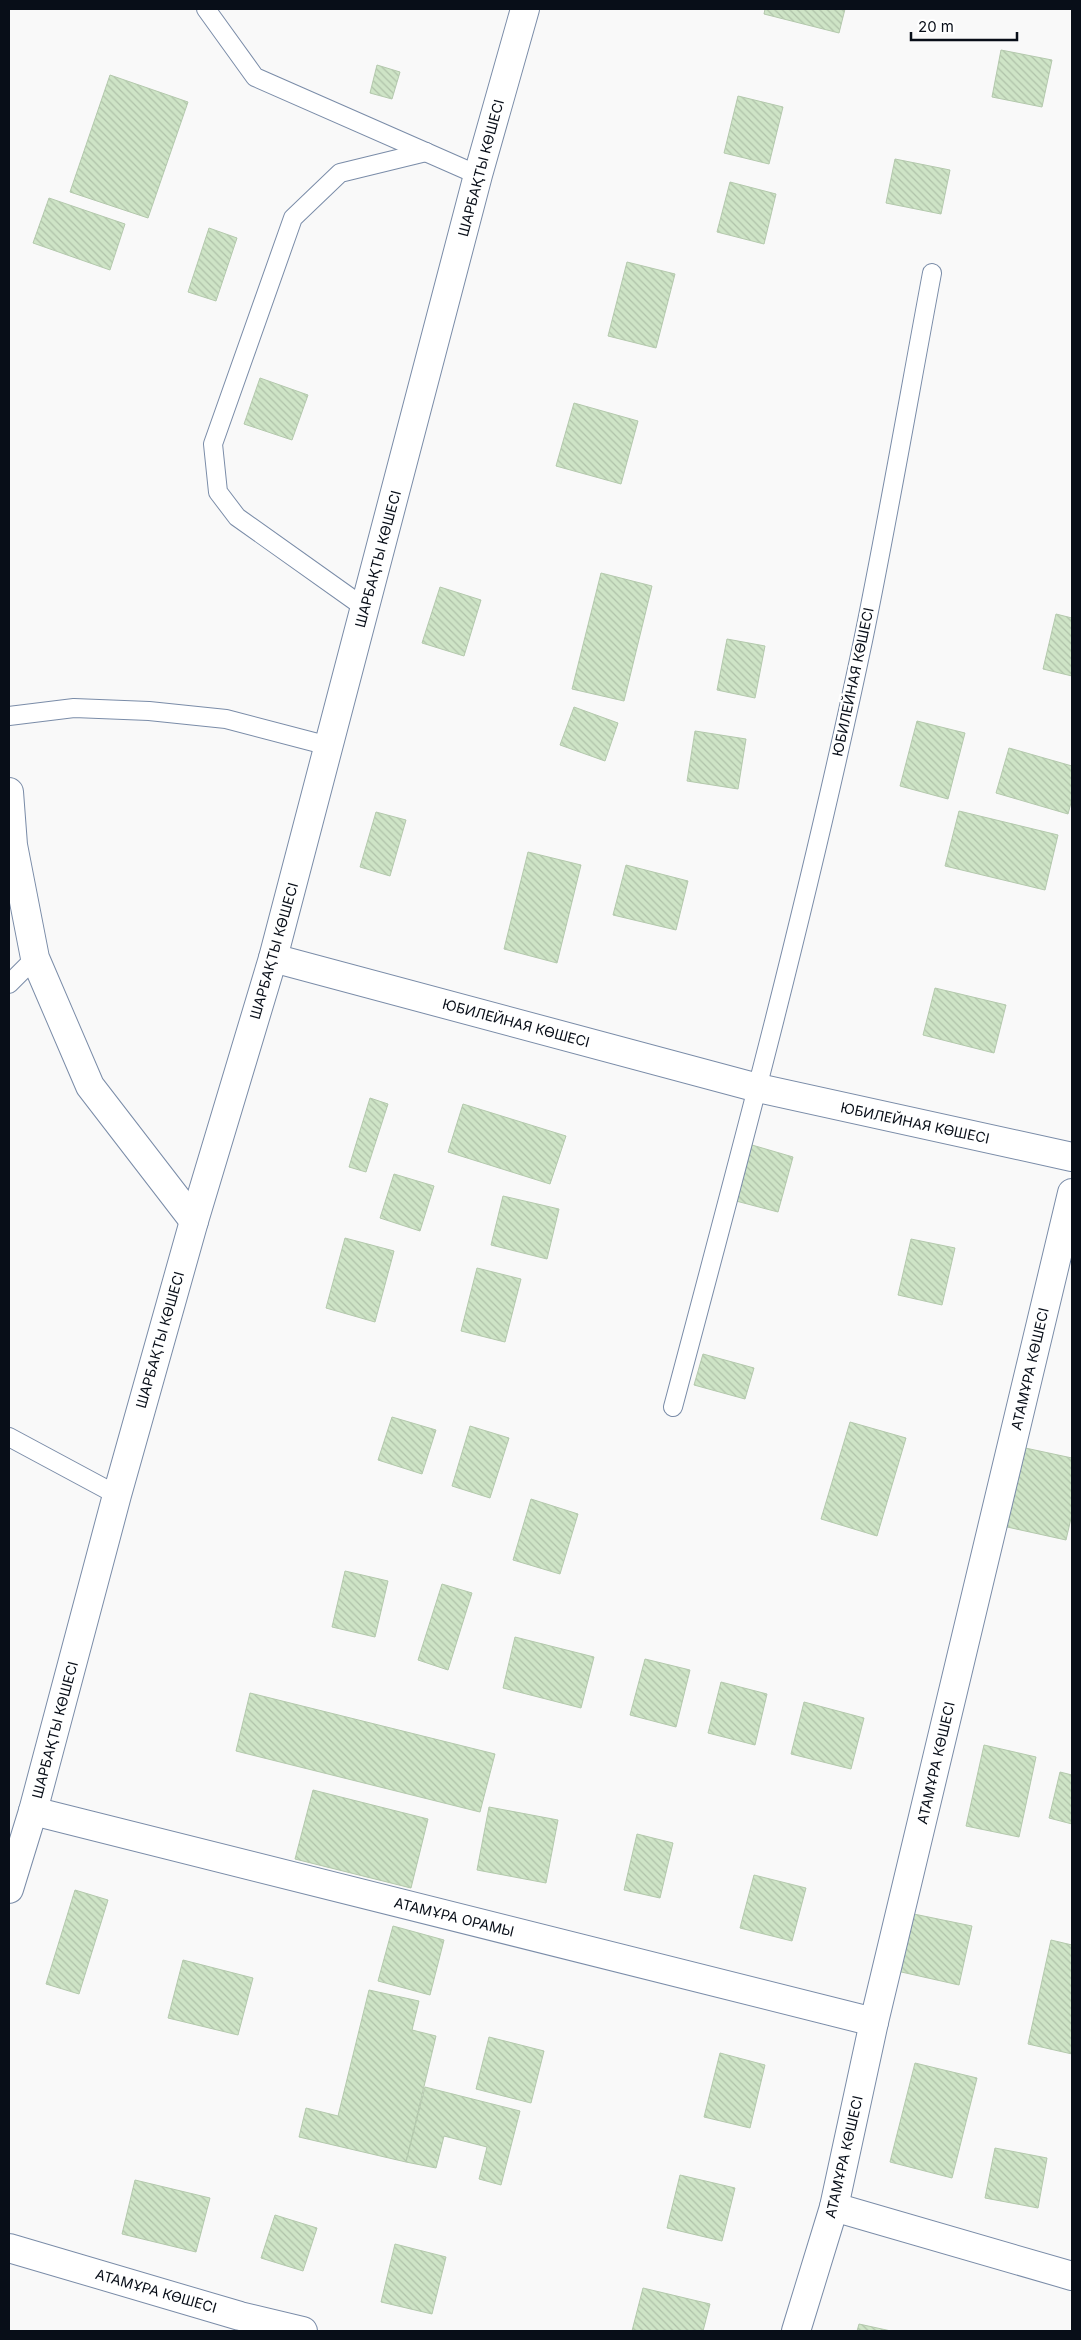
<svg xmlns="http://www.w3.org/2000/svg" width="1081" height="2340" font-family="Inter,sans-serif">
  <defs>
    <pattern id="building-back-hatch" width="6" height="6" patternUnits="userSpaceOnUse" patternTransform="scale(1.25)"><rect width="6" height="6" fill="#cee4c6"/><path d="M-1 5l2 2M0 0l6 6M5-1l2 2" fill="none" stroke="#afc2a9"/></pattern>
  </defs>
  <rect width="100%" height="100%" fill="#f9f9f9"/>
  <!-- building -->
  <g fill="url(#building-back-hatch)" stroke="#b4c9ad">
    <polygon points="765,9 845,9 839,33 764,14"/>
    <polygon points="1001,50 1052,60 1042,107 992,97"/>
    <polygon points="377,65 400,72 392,99 370,93"/>
    <polygon points="110,75 188,102 148,218 70,192"/>
    <polygon points="738,96 783,107 769,164 724,153"/>
    <polygon points="895,159 950,170 941,214 886,203"/>
    <polygon points="730,182 776,194 764,244 717,232"/>
    <polygon points="49,198 125,224 110,270 33,243"/>
    <polygon points="209,228 237,238 216,301 188,292"/>
    <polygon points="627,262 675,274 656,348 608,336"/>
    <polygon points="260,378 308,395 292,440 244,424"/>
    <polygon points="574,403 638,421 621,484 556,466"/>
    <polygon points="601,573 652,586 624,701 572,689"/>
    <polygon points="440,587 481,600 464,656 422,643"/>
    <polygon points="1056,614 1072,618 1072,676 1043,669"/>
    <polygon points="727,639 765,646 755,698 717,690"/>
    <polygon points="574,707 618,723 605,761 560,745"/>
    <polygon points="917,721 965,733 948,799 900,786"/>
    <polygon points="695,731 746,739 738,789 687,781"/>
    <polygon points="1009,748 1072,766 1072,799 1068,814 996,793"/>
    <polygon points="959,811 1058,835 1045,890 945,866"/>
    <polygon points="376,812 406,820 390,876 360,867"/>
    <polygon points="528,852 581,865 557,963 504,949"/>
    <polygon points="626,865 688,881 676,930 613,915"/>
    <polygon points="935,988 1006,1005 994,1053 923,1035"/>
    <polygon points="370,1098 388,1104 366,1172 349,1167"/>
    <polygon points="463,1104 566,1136 550,1184 448,1152"/>
    <polygon points="752,1145 793,1157 778,1212 736,1201"/>
    <polygon points="394,1174 434,1186 420,1231 380,1218"/>
    <polygon points="503,1196 559,1209 547,1259 491,1245"/>
    <polygon points="345,1238 394,1251 375,1322 326,1308"/>
    <polygon points="911,1239 955,1248 942,1305 898,1295"/>
    <polygon points="477,1268 521,1279 505,1342 461,1331"/>
    <polygon points="703,1354 754,1368 745,1399 694,1385"/>
    <polygon points="392,1417 436,1430 422,1474 378,1460"/>
    <polygon points="850,1422 906,1438 877,1536 821,1519"/>
    <polygon points="470,1426 509,1438 490,1498 452,1486"/>
    <polygon points="1016,1446 1072,1458 1072,1514 1066,1540 998,1525"/>
    <polygon points="531,1499 578,1514 560,1574 513,1560"/>
    <polygon points="345,1571 388,1581 375,1637 332,1627"/>
    <polygon points="442,1584 472,1593 448,1670 418,1660"/>
    <polygon points="515,1637 594,1657 581,1708 503,1688"/>
    <polygon points="645,1659 690,1670 676,1727 630,1715"/>
    <polygon points="721,1682 767,1694 755,1745 708,1733"/>
    <polygon points="250,1693 495,1754 480,1812 236,1751"/>
    <polygon points="804,1702 864,1718 851,1769 791,1754"/>
    <polygon points="984,1745 1036,1757 1019,1837 966,1826"/>
    <polygon points="1060,1772 1072,1775 1072,1824 1049,1818"/>
    <polygon points="313,1790 428,1819 411,1888 295,1859"/>
    <polygon points="489,1807 558,1820 546,1883 477,1870"/>
    <polygon points="637,1834 673,1843 660,1898 624,1890"/>
    <polygon points="754,1875 806,1888 792,1941 740,1928"/>
    <polygon points="75,1890 108,1900 79,1994 46,1984"/>
    <polygon points="909,1913 972,1926 959,1985 897,1971"/>
    <polygon points="393,1926 444,1940 430,1995 378,1981"/>
    <polygon points="1051,1940 1072,1945 1072,2054 1028,2044"/>
    <polygon points="183,1960 253,1978 238,2035 168,2018"/>
    <polygon points="369,1990 419,2001 412,2030 436,2036 406,2162 299,2137 306,2108 338,2116"/>
    <polygon points="489,2037 544,2051 531,2103 476,2089"/>
    <polygon points="720,2053 765,2065 750,2128 704,2117"/>
    <polygon points="915,2063 977,2078 952,2178 890,2162"/>
    <polygon points="425,2087 520,2111 501,2185 479,2179 487,2147 444,2136 436,2168 406,2162"/>
    <polygon points="995,2148 1047,2158 1038,2208 985,2198"/>
    <polygon points="680,2175 735,2188 722,2241 667,2228"/>
    <polygon points="135,2180 210,2198 196,2252 122,2234"/>
    <polygon points="275,2215 317,2228 303,2271 261,2258"/>
    <polygon points="395,2244 446,2257 432,2314 381,2302"/>
    <polygon points="643,2288 710,2304 703,2331 632,2331"/>
    <polygon points="859,2324 891,2331 857,2331"/>
  </g>
  <g fill="none" stroke-linecap="round" stroke-linejoin="round">
    <!-- lane casing -->
    <g stroke="#7a8ca8" stroke-width="20">
      <g id="lane">
        <polyline points="206,9 255,77 478,175"/>
        <polyline points="365,608 237,517 218,492 213,444 293,218 340,173 426,152"/>
        <polyline points="9,716 74,708 149,711 226,719 329,746"/>
        <polyline points="9,984 35,958"/>
        <path d="M673,1407C741,1152 809,898 863,641C888,519 909,396 932,273"/>
        <polyline points="9,1437 117,1495"/>
      </g>
    </g>
    <!-- street casing -->
    <g stroke="#7a8ca8" stroke-width="30">
      <g id="street">
        <polyline points="9,792 13,845 35,958 90,1086 194,1221"/>
        <polyline points="273,958 758,1088 1072,1157"/>
        <polyline points="33,1811 874,2022"/>
        <polyline points="834,2207 1072,2276"/>
        <polyline points="9,2248 240,2316 303,2331"/>
        <polyline points="796,2331 834,2207 874,2022 1072,1193"/>
      </g>
    </g>
    <!-- secondary casing -->
    <g stroke="#7a8ca8" stroke-width="30">
      <polyline id="secondary" points="9,1889 33,1811 117,1495 194,1221 273,958 478,175 525,9"/>
    </g>
    <!-- lane -->
    <use href="#lane" stroke="#fff" stroke-width="18"/>
    <!-- street -->
    <use href="#street" stroke="#fff" stroke-width="28"/>
    <!-- secondary -->
    <use href="#secondary" stroke="#fff" stroke-width="28"/>
  </g>
  <g text-anchor="middle" stroke-width="5" stroke-linejoin="round" paint-order="stroke">
    <!-- street labels -->
    <g font-size="14" fill="#080e18" stroke="#fff">
      <text transform="translate(481 168) rotate(-75)" y="5">ШАРБАҚТЫ КӨШЕСІ</text>
      <text transform="translate(378 559) rotate(-75)" y="5">ШАРБАҚТЫ КӨШЕСІ</text>
      <text transform="translate(853 682) rotate(-78)" y="5">ЮБИЛЕЙНАЯ КӨШЕСІ</text>
      <text transform="translate(274 951) rotate(-74)" y="5">ШАРБАҚТЫ КӨШЕСІ</text>
      <text transform="translate(516 1023) rotate(15)" y="5">ЮБИЛЕЙНАЯ КӨШЕСІ</text>
      <text transform="translate(915 1123) rotate(12)" y="5">ЮБИЛЕЙНАЯ КӨШЕСІ</text>
      <text transform="translate(160 1340) rotate(-74)" y="5">ШАРБАҚТЫ КӨШЕСІ</text>
      <text transform="translate(1030 1369) rotate(-77)" y="5">АТАМҰРА КӨШЕСІ</text>
      <text transform="translate(55 1730) rotate(-75)" y="5">ШАРБАҚТЫ КӨШЕСІ</text>
      <text transform="translate(936 1763) rotate(-77)" y="5">АТАМҰРА КӨШЕСІ</text>
      <text transform="translate(454 1917) rotate(14)" y="5">АТАМҰРА ОРАМЫ</text>
      <text transform="translate(844 2157) rotate(-77)" y="5">АТАМҰРА КӨШЕСІ</text>
      <text transform="translate(156 2291) rotate(16)" y="5">АТАМҰРА КӨШЕСІ</text>
    </g>
  </g>
  <!-- border -->
  <rect width="1081" height="2340" fill="none" stroke="#080e18" stroke-width="20"/>
  <!-- scale -->
  <path d="M911 32v8h106v-8" fill="none" stroke="#080e18" stroke-width="2.5"/>
  <text x="918" y="32" font-size="15" fill="#080e18" stroke="#ffffff" stroke-width="4" paint-order="stroke">20 m</text>
</svg>
